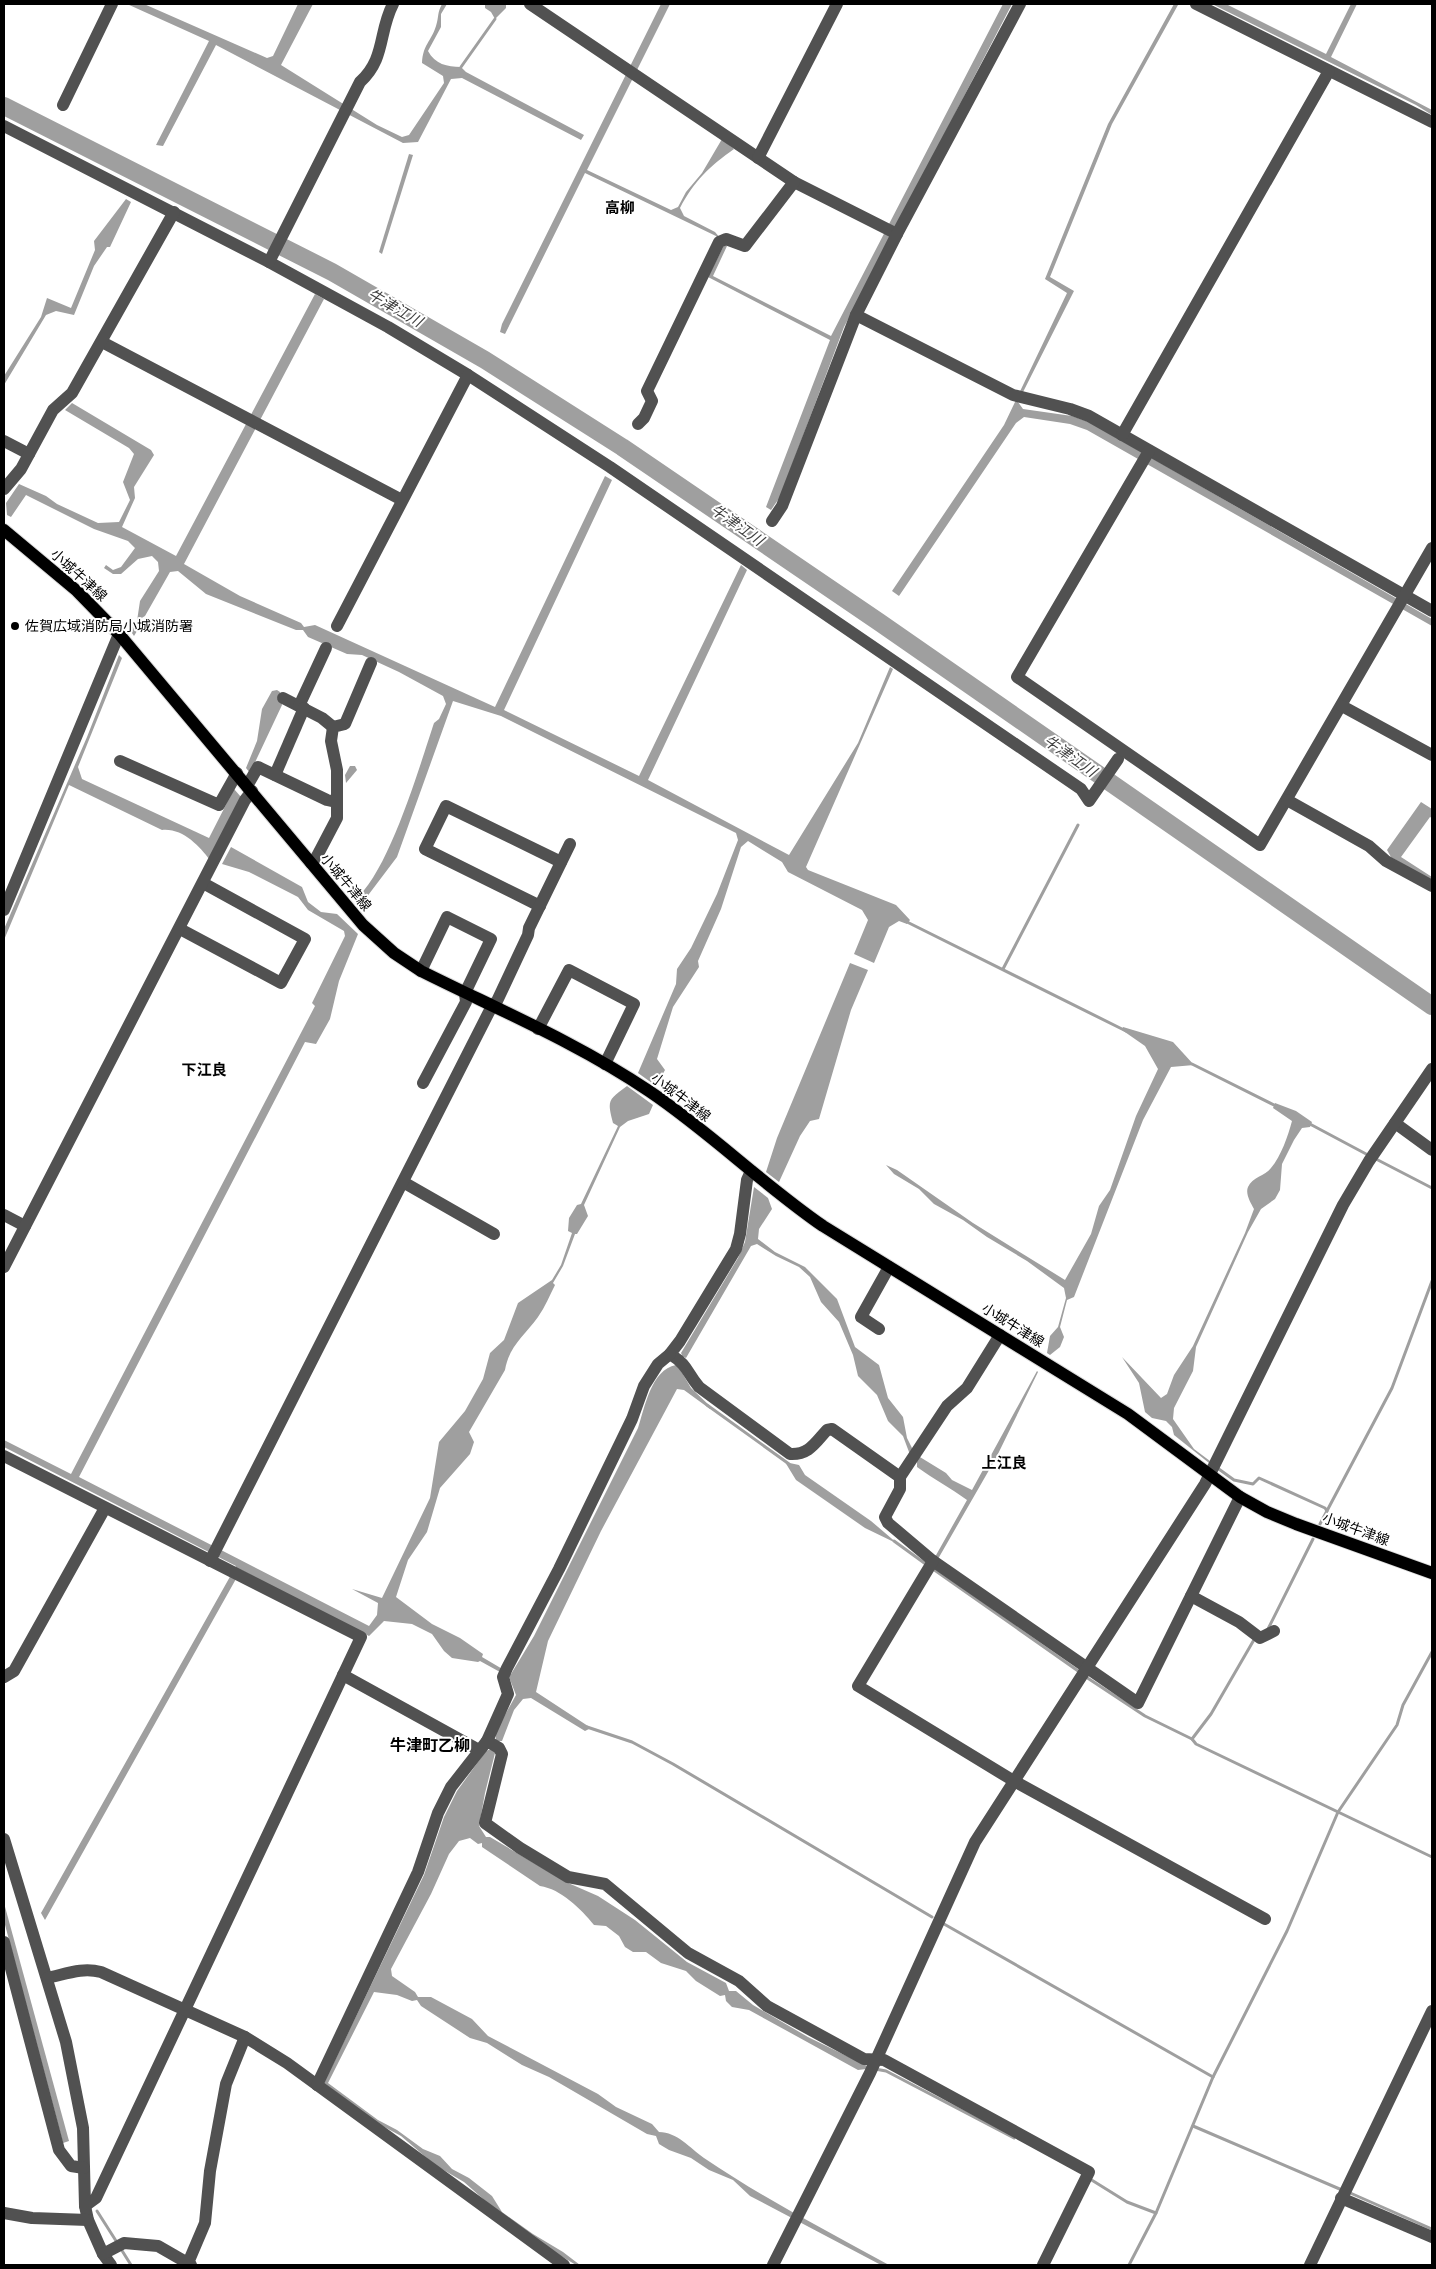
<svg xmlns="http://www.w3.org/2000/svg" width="1436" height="2269" font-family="'Golos Text','Noto Sans JP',sans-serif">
  <rect width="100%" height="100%" fill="#fff"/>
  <!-- water -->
  <g fill="#9f9f9f">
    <path d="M127,4H144L267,58L273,56L298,4H313L281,65L377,125L402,137L409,135L444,83L443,76L422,63C423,44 431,42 436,26C439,17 437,13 442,4H447L441,14V27L428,51C435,64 447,67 461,67L466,72L584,135L581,140L462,78L451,79L418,142L403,143L216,45L163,146L156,145L209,41Z"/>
    <polygon points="485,4 506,4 506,8 495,19 491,12 485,8"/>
    <path d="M661,4H670L587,170L671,210L678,207L686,192L702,173L722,139L734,149C710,166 694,181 680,208L684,216L715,232L727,246L713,276L831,336L1003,4H1012L844,327L780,497L771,510L766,507L830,340L708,277L724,245L716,236L585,173L505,334L500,332L502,324Z"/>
    <polygon points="1174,4 1178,5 1112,124 1050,277 1074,291 1018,402 1023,409 1072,416 1089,422 1432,619 1432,626 1087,430 1070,424 1024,417 1016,423 899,596 892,591 1004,425 1067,293 1045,279 1108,124"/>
    <polygon points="1212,4 1226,4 1326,54 1351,4 1357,4 1331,57 1432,110 1432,115 1416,105"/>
    <polygon points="409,154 413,155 382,254 379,252"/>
    <polygon points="126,199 131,202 110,247 107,247 94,266 74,315 56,311 46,315 4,385 4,376 41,317 47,298 71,308 95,250 94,241"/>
    <path d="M315,294L324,299L184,564L240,596L301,623L304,627L315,625L495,707L605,476L612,480L504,710L639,776L741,565L747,570L648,780L789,855L858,743L890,667L893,669L806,867L808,870L896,905L910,920L907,924L899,921L889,927L874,963L854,954L868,920L862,910L788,872L782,862L748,841L741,847L721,909L698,961L699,967L673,1007L657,1059L665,1070L656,1086L638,1073L676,984L677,969L691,948L717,894L738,840L736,833L501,716L453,701L397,857L366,898L358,903L354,900C388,875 420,765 434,723L439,719L446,704L443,696L399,672L362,655L347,654L308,637L303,630H296L206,594L178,571L170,572L145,616L140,619V626L134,636L128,627L137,621L140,601L159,571L158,562L152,556L138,559L121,574H113L104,568L106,565L113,570L121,567L135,548L128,541L94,529L26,495L11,517L7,515L6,503L19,484L46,496L57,504L98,523L119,522L130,500L123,482L134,454L129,448L65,410L72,403L151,450L154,455L134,487L135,498L122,527L176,556Z"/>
    <path d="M119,655L122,658L78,767L82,779L209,838L234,789L241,797L210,860C199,846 183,828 162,830L69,785L4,940V929L87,737Z"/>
    <polygon points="277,690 280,692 282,705 250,773 246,768 257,741 262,709 272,691"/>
    <polygon points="350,766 355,766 357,770 346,783 345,775"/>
    <polygon points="1421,802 1432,809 1432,818 1430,817 1401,857 1432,877 1432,882 1391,857 1387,850"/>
    <path d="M231,847L302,887L308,902L321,912L337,914L358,934L339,981L330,1019L316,1044L305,1042L79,1477L369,1626L377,1615L378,1603L352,1589L382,1598L430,1498L439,1442L465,1411L483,1379L490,1353L504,1340L518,1303L552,1280L561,1265L572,1233L568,1231L569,1218L577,1205L581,1204L618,1126L613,1123C607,1100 608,1100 627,1086L653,1105L649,1114L628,1121L620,1127L584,1205L588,1216L577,1234H575L563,1266L553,1283L555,1285C550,1295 545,1307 538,1317C525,1335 509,1346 505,1370L469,1432L474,1442L470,1454L440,1488L427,1532L408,1560L396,1597L432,1624L460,1638L483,1654L482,1657L511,1674L534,1636L638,1428C645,1407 651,1370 676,1365L682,1355L681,1353L738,1258L745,1242L754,1187L768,1198L772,1209L759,1229L758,1239L775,1252L805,1267L837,1299L855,1347L879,1365L888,1398L903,1417L907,1438L915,1454L946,1473L952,1480L972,1490L1037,1371L1038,1372L996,1458L938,1559L935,1557L967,1500C951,1488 933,1479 917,1467V1462L909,1452L903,1436L888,1421L877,1395L858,1376L853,1355L839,1322L821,1302L810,1277L799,1267L776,1256L757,1244L751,1246L686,1358L684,1357L678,1366L691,1388L711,1407L710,1409L684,1390L677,1389L601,1531L548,1641L536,1692L591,1728L585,1731L531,1698L523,1699L514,1710L502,1741H498L485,1793L479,1826L486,1837H490L566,1882L598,1896L635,1920L687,1962L726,1983L729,1991H736L753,2005L808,2037L867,2066L866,2069L858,2070L749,2010L732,2007L726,2001L725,1995L720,1996L696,1981L686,1971L661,1963L646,1952H633L625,1947L619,1936L606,1926L594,1925C581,1909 561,1889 540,1886L482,1847V1843L478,1844L470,1838L459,1841L449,1854L431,1894L391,1969L392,1976L415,1992L418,1997H431L472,2019L488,2036L598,2094L616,2107L652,2124L659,2132C677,2132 690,2148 704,2158C763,2198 827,2231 889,2265H881L750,2196L733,2180L709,2170L691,2158L669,2150L659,2144L656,2136L647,2134L549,2077L522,2065L487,2043L470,2038L421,2006L417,2000L412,2001L397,1995L374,1992L328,2083L378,2120L397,2130L423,2149L440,2156L452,2169L469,2178L492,2196L502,2212L533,2234L563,2252L580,2265H576L536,2241L499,2213L464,2182L435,2165L401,2136L377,2123L324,2083L424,1875L444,1817L457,1791L486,1751L491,1749L496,1740L495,1733L516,1695L509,1677L480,1661L478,1662L452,1658L444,1651L432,1634L412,1624L384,1621L369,1636L241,1570L45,1920L41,1913L236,1566L4,1447V1440L71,1474L315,1006L312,1003L345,936L344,931L308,910L298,897L249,872L222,864Z"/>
    <polygon points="850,963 868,970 851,1010 819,1119 810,1121 800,1136 779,1182 766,1172 777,1138"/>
    <polygon points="1123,1027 1173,1042 1194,1065 1171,1067 1143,1120 1074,1297 1067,1300 1060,1327 1064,1337 1060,1347 1050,1355 1047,1353 1050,1336 1058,1327 1066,1298 1064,1288 1027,1261 987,1237 963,1220 934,1204 919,1189 894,1174 886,1165 897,1170 973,1223 1065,1280 1091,1234 1099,1206 1110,1190 1136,1116 1158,1069 1145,1046 1122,1030"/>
    <path d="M1275,1103L1296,1111L1312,1122L1310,1127L1302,1128L1294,1140L1282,1164L1280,1190L1275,1199L1261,1209L1248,1232L1196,1347L1193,1371L1174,1408L1173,1419L1194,1449L1210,1461L1209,1463L1174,1435L1172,1427L1166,1421L1152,1418L1145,1412L1139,1383L1122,1357L1161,1398L1167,1394L1174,1375L1193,1346L1245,1233L1254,1209C1251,1203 1245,1194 1248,1187C1252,1177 1265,1176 1271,1168C1281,1156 1288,1136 1292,1121L1273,1108Z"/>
    <polygon points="785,1462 799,1465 805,1475 871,1521 898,1544 865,1528 796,1480"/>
    <polygon points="4,1903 69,2141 63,2143 4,1921"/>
  </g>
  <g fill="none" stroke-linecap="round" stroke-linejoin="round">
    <!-- stream -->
    <g stroke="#9f9f9f" stroke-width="3">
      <polyline points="461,67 495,19"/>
      <polyline points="905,921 1126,1031"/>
      <polyline points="1003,969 1078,825"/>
      <polyline points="1192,1064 1278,1107"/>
      <polyline points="1308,1123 1368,1155"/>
      <polyline points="1374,1158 1432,1188"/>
      <polyline points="707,1405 789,1464"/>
      <polyline points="1216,1467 1234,1480 1253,1484 1259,1478 1325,1508 1327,1511"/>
      <polyline points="1320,1524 1392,1388 1432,1281"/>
      <polyline points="894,1541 927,1565"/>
      <polyline points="933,1569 1081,1673"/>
      <polyline points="1268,1629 1313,1539"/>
      <polyline points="1086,1677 1145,1716 1192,1739 1196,1744 1432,1857"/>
      <polyline points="587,1727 632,1742 673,1764 932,1917"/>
      <polyline points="1192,1739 1211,1714 1255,1638"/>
      <polyline points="944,1924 1213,2077"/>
      <polyline points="875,2069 886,2071 1014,2138"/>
      <polyline points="1193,2126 1342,2190"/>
      <polyline points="1090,2179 1127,2202 1156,2213"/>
      <polyline points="1348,2192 1432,2229"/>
      <polyline points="97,2211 118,2244"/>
      <polyline points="121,2249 131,2265"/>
      <polyline points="1129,2265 1156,2213 1213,2077 1287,1931 1338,1812 1397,1725 1403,1705 1432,1652"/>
    </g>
    <!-- river -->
    <polyline stroke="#9f9f9f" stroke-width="18" points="4,106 332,272 485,360 622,447 879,622 1432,1006"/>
    <!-- major casing -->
    <g stroke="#dbdbdb" stroke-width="14">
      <path id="major" d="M4,530L77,591L119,634L363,925L394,953L421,971C497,1009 578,1043 649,1091C710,1132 762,1184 823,1226L1128,1414L1240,1497L1267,1512L1296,1524L1432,1573"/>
    </g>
    <!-- minor -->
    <g stroke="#515151" stroke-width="12">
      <polyline points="530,4 794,182 897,234"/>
      <polyline points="1196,4 1432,122"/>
      <polyline points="63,105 112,4"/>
      <polyline points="4,126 269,262 388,327 468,375 610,467 1081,789 1089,801 1118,759"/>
      <polyline points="758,158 837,4"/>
      <path d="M269,262L360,82C386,58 378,33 393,4"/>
      <polyline points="856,315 1013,395 1070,409 1089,416 1432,611"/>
      <polyline points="102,342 402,500"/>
      <polyline points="638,424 644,418 652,401 647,391 719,242 726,239 745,246 794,182"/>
      <polyline points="1122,435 1329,71"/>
      <polyline points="4,441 29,454"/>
      <polyline points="1149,451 1017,677 1260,845 1432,548"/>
      <polyline points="4,489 21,469 53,410 72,393 174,212"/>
      <polyline points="772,521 782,506 856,315 897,234 1020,4"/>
      <polyline points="337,626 468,375"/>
      <polyline points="283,698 322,718 333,727"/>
      <polyline points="299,706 326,648"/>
      <polyline points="1342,706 1432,755"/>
      <polyline points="120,761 219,805 237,773"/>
      <polyline points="275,775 304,708"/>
      <polyline points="247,786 258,767 327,800 336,802"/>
      <polyline points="1287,800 1369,846 1386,861 1432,886"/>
      <polyline points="311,863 316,858 337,818 337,770 331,741 333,727 345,724 371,663"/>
      <polyline points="540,906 425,849 446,806 561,862"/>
      <polyline points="4,910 119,634"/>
      <polyline points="180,929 281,983 305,939 203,883"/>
      <polyline points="421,971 447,917 491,939 465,993 466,1002 423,1083"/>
      <polyline points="538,1029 569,970 634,1004 605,1064"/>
      <polyline points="1395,1123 1432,1150"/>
      <path d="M751,1171L747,1180L740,1234L736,1249L680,1341L670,1354C689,1366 686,1372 699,1387L790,1454C809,1455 815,1443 827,1430L832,1429L900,1477"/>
      <polyline points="403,1182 494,1234"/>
      <polyline points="4,1215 25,1226"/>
      <polyline points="4,1267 245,800 252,791"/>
      <polyline points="879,1329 861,1317 889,1267"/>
      <polyline points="1000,1335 967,1388 947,1406 900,1477 900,1489 885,1517 888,1523 933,1561 1138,1703 1240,1497"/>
      <polyline points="4,1456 361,1637 96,2198 85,2206"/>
      <polyline points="210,1561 492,1006 497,1001 528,935 529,928 570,844"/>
      <polyline points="933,1561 858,1686 1014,1781 1265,1919"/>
      <polyline points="1191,1596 1239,1622 1260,1638 1274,1631"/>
      <polyline points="343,1675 479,1750"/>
      <polyline points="4,1677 14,1671 105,1508"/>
      <polyline points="487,1741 508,1694 503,1677 507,1668 559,1569 632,1419 644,1386 658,1364 670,1354"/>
      <polyline points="4,1839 66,2042 83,2128 85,2206 88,2220 103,2254 111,2265"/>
      <polyline points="4,1942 59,2150 71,2166 84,2168"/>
      <path d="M47,1978C66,1974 82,1967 101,1972L245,2037L287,2063L564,2265"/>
      <polyline points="317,2085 418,1872 438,1813 451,1787 487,1741 499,1748 502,1754 485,1823 520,1848 568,1877 605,1884 688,1953 739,1981 767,2006 864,2059 884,2060 1089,2172 1043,2265"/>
      <polyline points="1341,2198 1432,2237"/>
      <polyline points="4,2213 32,2218 88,2220"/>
      <polyline points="103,2254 124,2243 158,2246 191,2265"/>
      <polyline points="188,2263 205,2223 210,2171 226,2084 245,2037"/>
      <polyline points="773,2265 870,2073 975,1842 1205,1484 1343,1205 1369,1161 1432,1069"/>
      <polyline points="1310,2265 1432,2011"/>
    </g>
    <!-- major -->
    <use href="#major" stroke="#000" stroke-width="12"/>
  </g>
  <!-- markers -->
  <circle fill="#000" stroke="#fff" stroke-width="2" cx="15" cy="626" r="5"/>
  <g text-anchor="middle" stroke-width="4" stroke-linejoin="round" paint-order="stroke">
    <!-- street labels -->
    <g font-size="14" fill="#000" stroke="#fff">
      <text transform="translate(79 575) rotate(42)" y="5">小城牛津線</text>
      <text transform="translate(346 882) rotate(50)" y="5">小城牛津線</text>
      <text transform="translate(681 1097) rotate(37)" y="5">小城牛津線</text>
      <text transform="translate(1013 1325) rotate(32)" y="5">小城牛津線</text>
      <text transform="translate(1356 1529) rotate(20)" y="5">小城牛津線</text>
    </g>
    <!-- poi labels -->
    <g font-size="14" fill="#000" stroke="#fff" text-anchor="start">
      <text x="25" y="631">佐賀広域消防局小城消防署</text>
    </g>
    <!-- neighbourhood labels -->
    <g font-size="15" font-weight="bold" fill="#000" stroke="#fff">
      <text x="620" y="213">高柳</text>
      <text x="204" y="1075">下江良</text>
      <text x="1004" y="1468">上江良</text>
    </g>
    <!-- water labels -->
    <g font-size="15" font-style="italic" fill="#404040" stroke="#fff">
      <text transform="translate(395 308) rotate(30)" y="5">牛津江川</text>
      <text transform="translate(737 525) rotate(35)" y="5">牛津江川</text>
      <text transform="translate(1070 756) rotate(35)" y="5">牛津江川</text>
    </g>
    <!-- quarter labels -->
    <g font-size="16" font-weight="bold" fill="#000" stroke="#fff">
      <text x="430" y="1751">牛津町乙柳</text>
    </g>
  </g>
  <!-- border -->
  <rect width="1436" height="2269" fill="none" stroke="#000000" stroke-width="10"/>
</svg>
